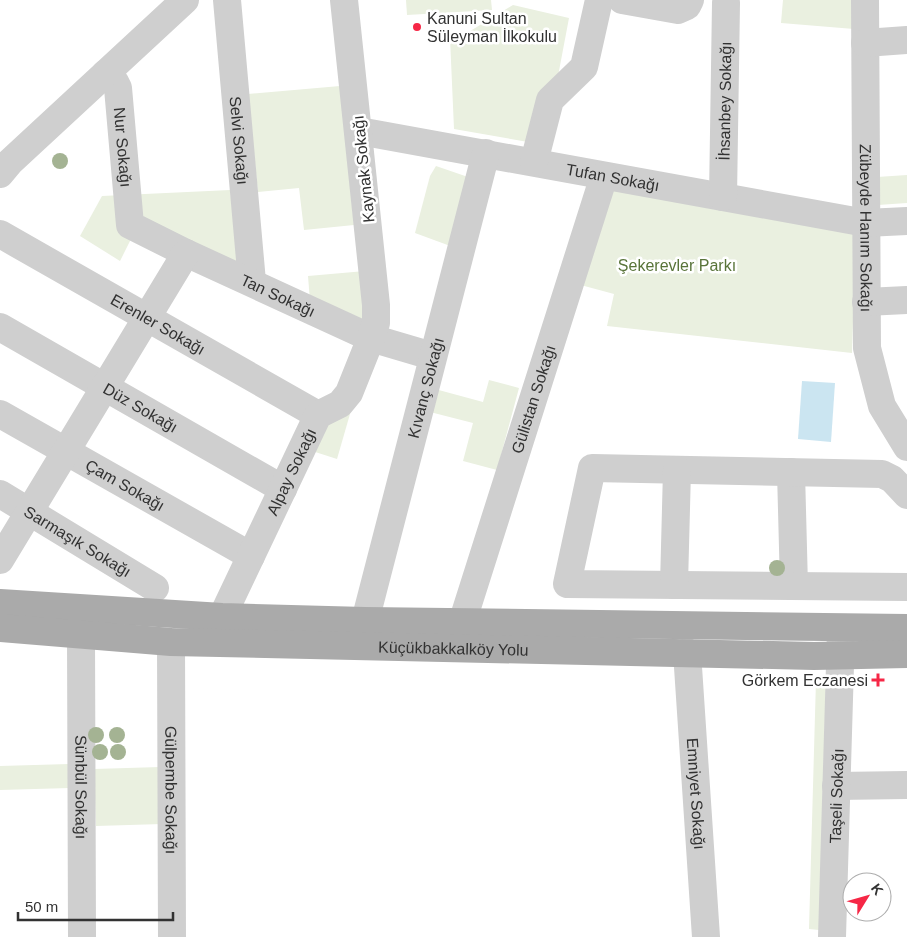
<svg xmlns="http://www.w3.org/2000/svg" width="907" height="937" font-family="Arial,sans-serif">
  <rect width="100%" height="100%" fill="#fff"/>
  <!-- green -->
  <g fill="#eaf0e0">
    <polygon points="406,0 491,0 492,10 407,15"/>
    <polygon points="783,0 856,0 854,29 781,23"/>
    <polygon points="513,5 569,18 545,145 454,129 450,38 462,36"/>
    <polygon points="340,86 354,225 304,230 299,188 258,192 248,94"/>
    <polygon points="436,166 468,177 453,247 415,233 430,176"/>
    <polygon points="907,175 907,203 878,205 877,177"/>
    <polygon points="608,184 856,229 852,353 607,326 614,294 577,284"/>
    <polygon points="230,190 239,269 139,223 120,261 80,236 102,196"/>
    <polygon points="365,271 362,327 310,301 308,276"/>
    <polygon points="489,380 519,388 497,470 463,461 473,423 430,412 435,389 483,402"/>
    <polygon points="352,407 337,459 309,450 320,425"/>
    <polygon points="816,680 826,680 819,930 809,929"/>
    <polygon points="69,764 70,788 0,790 0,766"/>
    <polygon points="160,767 162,824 96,826 94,769"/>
  </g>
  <!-- water -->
  <polygon fill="#cbe5f1" points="802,381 835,383 831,442 798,439"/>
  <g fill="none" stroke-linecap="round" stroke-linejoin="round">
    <!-- minor -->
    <g stroke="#cfcfcf" stroke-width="28">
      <path id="s1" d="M227,0L252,282"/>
      <polyline points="622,0 678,10 687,6 690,0"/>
      <path id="s2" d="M865,0L867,348L882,406L907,447"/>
      <polyline points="865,43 907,40"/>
      <path id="s3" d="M105,74L115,82L118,88L130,225L186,253L371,338L432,356"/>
      <path id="s4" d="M359,131L866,223L907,221"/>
      <polyline points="534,162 550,100 584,67 599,0"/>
      <polyline points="0,174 10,162 185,0"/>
      <path id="s5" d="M723,197L726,3"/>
      <path id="s6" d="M0,234L318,415"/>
      <polyline points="866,302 907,300"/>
      <path id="s7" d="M0,327L283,489"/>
      <path id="s8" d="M0,414L251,556"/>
      <polyline points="791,472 794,586"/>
      <path id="s9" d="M0,494L155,588"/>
      <polyline points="907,495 892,479 882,474 592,468 567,584 907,587"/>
      <polyline points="0,560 186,253"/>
      <polyline points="674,585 677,470"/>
      <path id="s10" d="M222,617L318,415L340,404L349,393L371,338L376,323V305L344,0"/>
      <path id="s11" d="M365,621L486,153"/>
      <path id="s12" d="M462,623L604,176"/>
      <path id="s13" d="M81,636L82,937"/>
      <path id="s14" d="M171,642L172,937"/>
      <path id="s15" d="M687,652L706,937"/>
      <polyline points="836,786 907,785"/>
      <path id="s16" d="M832,937L841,631"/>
    </g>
    <!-- major -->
    <g stroke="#aaa" stroke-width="28">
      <polyline points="0,603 222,617 365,621 907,628"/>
      <path id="s17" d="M0,628L171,642L814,656L907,654"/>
    </g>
  </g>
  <!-- trees -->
  <g fill="#a4b393">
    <circle cx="60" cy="161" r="8"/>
    <circle cx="777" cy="568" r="8"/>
    <circle cx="96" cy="735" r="8"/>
    <circle cx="117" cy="735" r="8"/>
    <circle cx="100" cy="752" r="8"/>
    <circle cx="118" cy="752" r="8"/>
  </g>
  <!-- markers -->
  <g fill="#f62746" stroke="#fff" stroke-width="2">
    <circle cx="417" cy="27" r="5"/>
    <path d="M875.5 672.5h5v5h5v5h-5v5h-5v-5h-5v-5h5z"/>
  </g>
  <g text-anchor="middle" stroke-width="5" stroke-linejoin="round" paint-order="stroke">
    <!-- poi labels -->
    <g font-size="16" fill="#323232" stroke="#fff" text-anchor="start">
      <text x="427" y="24">Kanuni Sultan<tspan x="427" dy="18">Süleyman İlkokulu</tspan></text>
      <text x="868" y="686" text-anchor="end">Görkem Eczanesi</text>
    </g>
    <!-- street labels -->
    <g font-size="16" fill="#323232" stroke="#fff">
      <text dy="6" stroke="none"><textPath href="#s5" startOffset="96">İhsanbey Sokağı</textPath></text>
      <text dy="6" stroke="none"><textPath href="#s1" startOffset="141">Selvi Sokağı</textPath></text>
      <text dy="6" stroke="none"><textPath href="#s3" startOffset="79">Nur Sokağı</textPath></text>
      <text transform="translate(363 169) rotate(-96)" y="6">Kaynak Sokağı</text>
      <text dy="6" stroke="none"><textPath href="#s4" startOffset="258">Tufan Sokağı</textPath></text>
      <text dy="6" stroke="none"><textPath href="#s2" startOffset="228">Zübeyde Hanım Sokağı</textPath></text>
      <text dy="6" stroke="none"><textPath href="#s3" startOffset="321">Tan Sokağı</textPath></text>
      <text dy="6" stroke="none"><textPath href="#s6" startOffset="182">Erenler Sokağı</textPath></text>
      <text dy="6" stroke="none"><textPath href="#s11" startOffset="241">Kıvanç Sokağı</textPath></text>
      <text dy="6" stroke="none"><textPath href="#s12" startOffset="235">Gülistan Sokağı</textPath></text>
      <text dy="6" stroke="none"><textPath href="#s7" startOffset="162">Düz Sokağı</textPath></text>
      <text dy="6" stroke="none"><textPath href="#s10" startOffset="161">Alpay Sokağı</textPath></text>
      <text dy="6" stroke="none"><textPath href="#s8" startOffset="144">Çam Sokağı</textPath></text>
      <text dy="6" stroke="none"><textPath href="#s9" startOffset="91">Sarmaşık Sokağı</textPath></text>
      <text dy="6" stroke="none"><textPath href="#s17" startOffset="454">Küçükbakkalköy Yolu</textPath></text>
      <text dy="6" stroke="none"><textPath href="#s13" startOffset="151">Sünbül Sokağı</textPath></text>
      <text dy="6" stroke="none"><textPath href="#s14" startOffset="148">Gülpembe Sokağı</textPath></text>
      <text dy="6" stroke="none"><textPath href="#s15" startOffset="142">Emniyet Sokağı</textPath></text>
      <text dy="6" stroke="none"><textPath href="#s16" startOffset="141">Taşeli Sokağı</textPath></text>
    </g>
    <!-- park labels -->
    <g font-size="16" fill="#59743a" stroke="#fff">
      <text x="677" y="271">Şekerevler Parkı</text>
    </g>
  </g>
  <!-- north arrow -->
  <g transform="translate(867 897) rotate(53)"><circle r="24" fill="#ffffff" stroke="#adadad"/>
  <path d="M0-4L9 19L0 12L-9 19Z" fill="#f62746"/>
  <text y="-8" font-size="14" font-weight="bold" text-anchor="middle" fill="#323232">K</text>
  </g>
  <!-- scale -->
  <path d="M18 912v8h155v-8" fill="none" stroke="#323232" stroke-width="2.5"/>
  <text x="25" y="912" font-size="15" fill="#323232" stroke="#ffffff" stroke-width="4" paint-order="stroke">50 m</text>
</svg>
